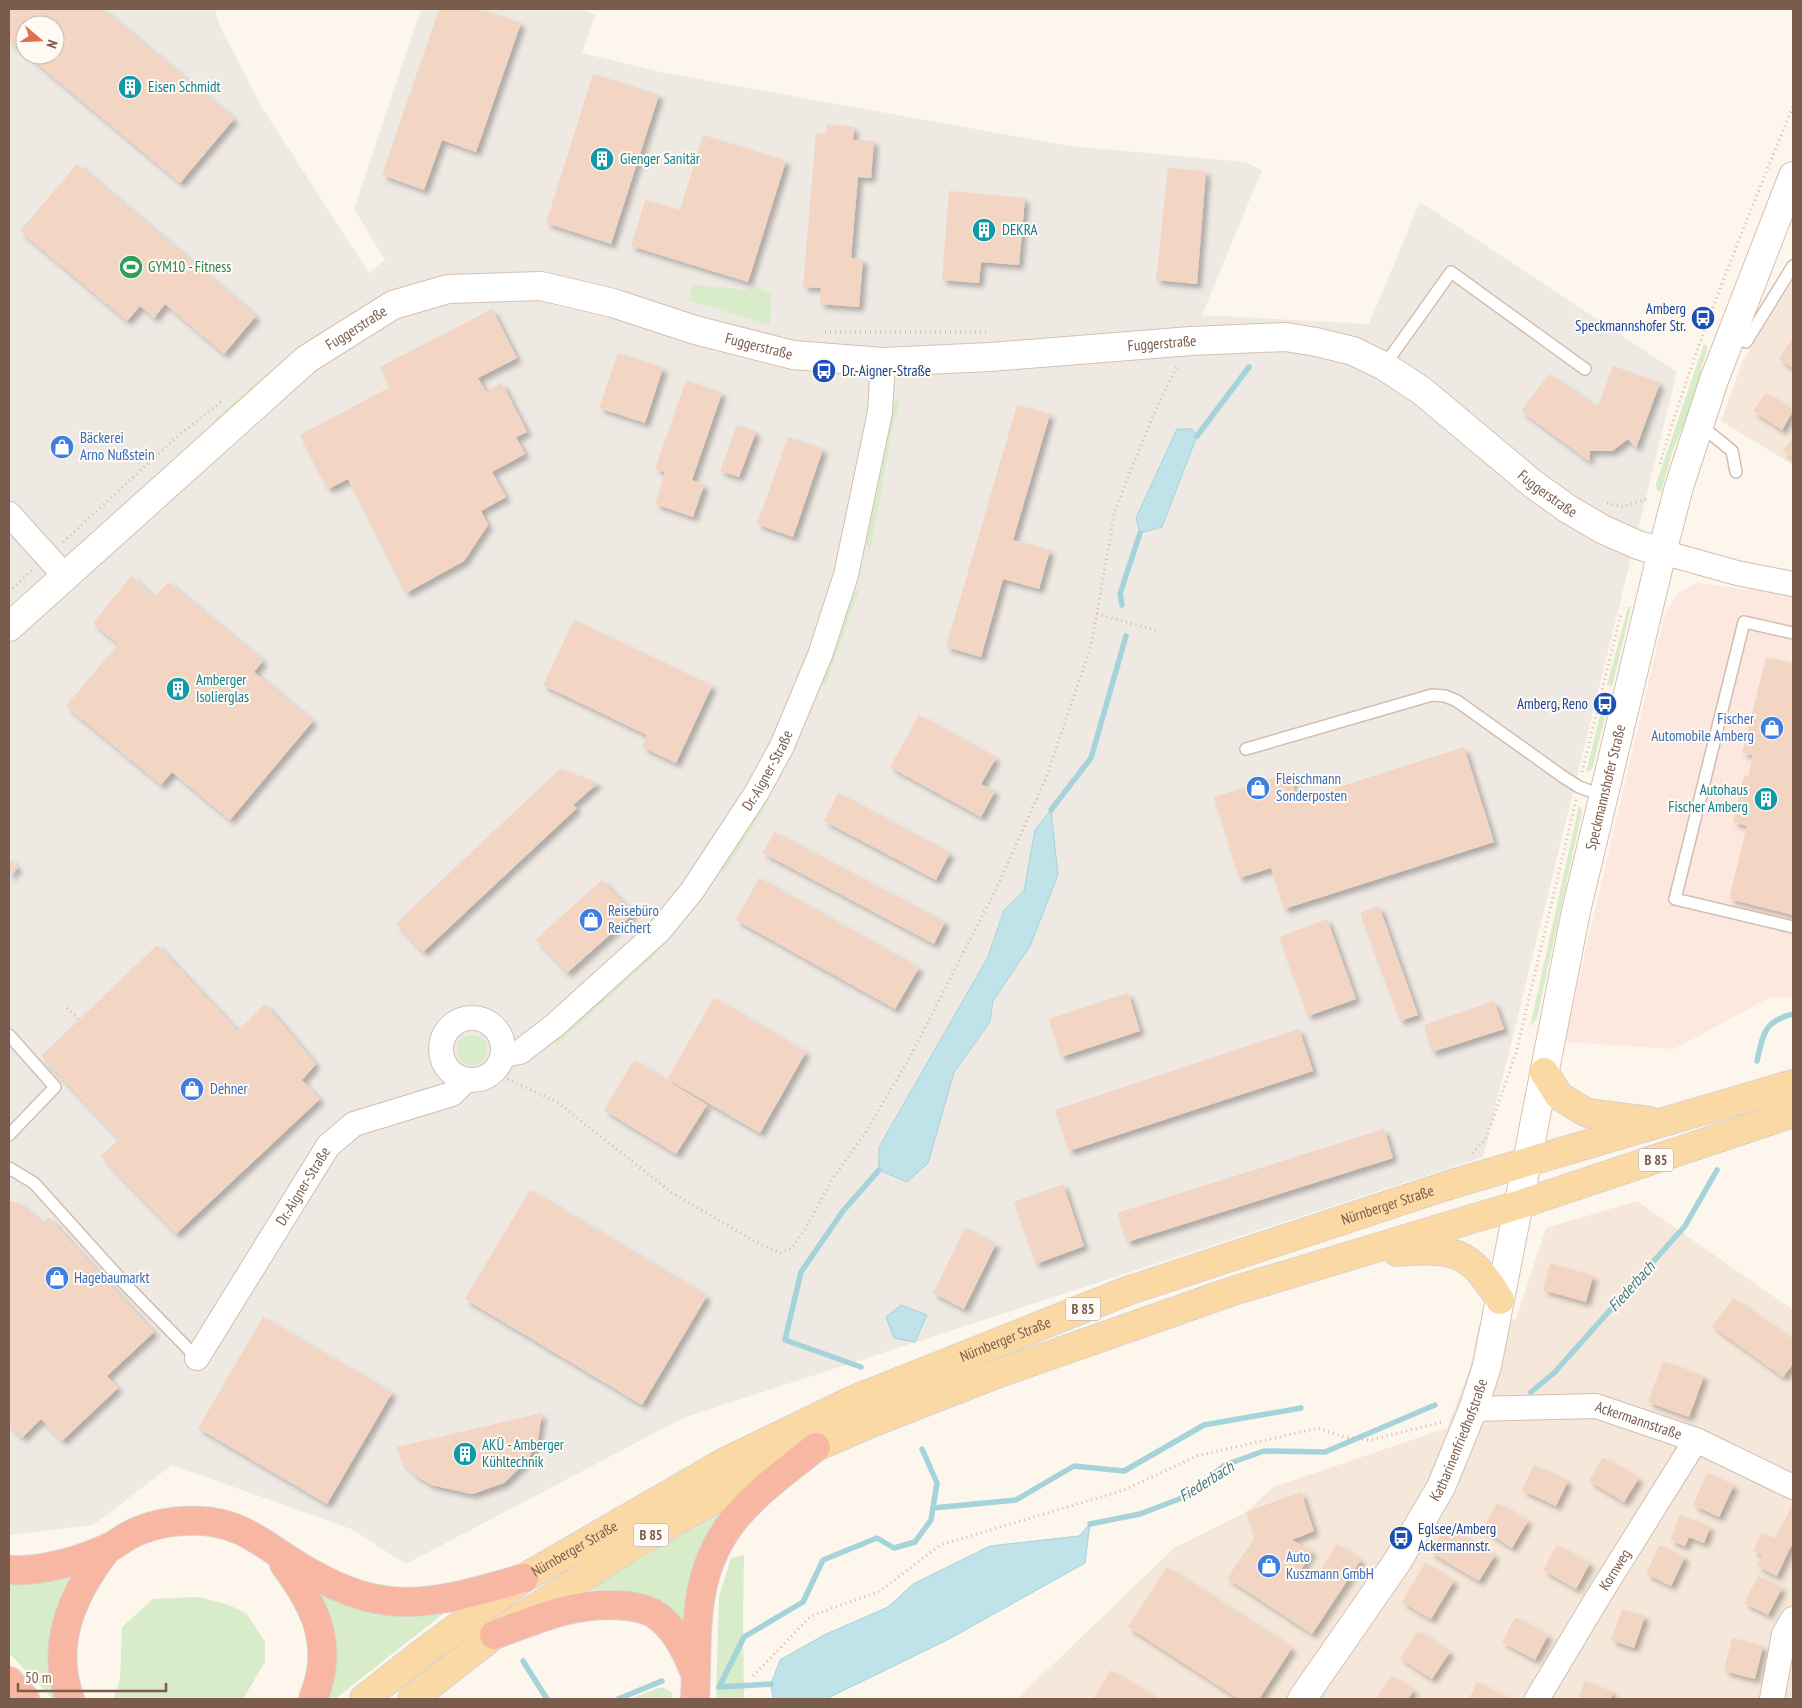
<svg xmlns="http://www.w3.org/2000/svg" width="1802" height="1708" font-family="'PT Sans Narrow',sans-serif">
  <defs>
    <filter id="shadow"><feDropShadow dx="4.5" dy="4.5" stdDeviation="2.5" flood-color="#0004"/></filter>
  </defs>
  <rect width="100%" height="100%" fill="#fdf6ec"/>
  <!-- residential -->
  <g fill="#f5e8da">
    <polygon points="1793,281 1793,465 1721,421 1743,360"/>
    <polygon points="1637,1201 1793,1310 1793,1699 1017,1699 1174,1548 1246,1512 1273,1487 1447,1428 1470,1368 1479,1325 1516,1319 1546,1228"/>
  </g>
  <!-- commercial -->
  <polygon fill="#fde8e0" points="1697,583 1793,595 1793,997 1769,998 1674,1049 1564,1042 1664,617 1678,593"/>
  <!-- industrial -->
  <path fill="#efe9e4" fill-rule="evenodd" d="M9,9H215L219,24L261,106L369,273L385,260L354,209L421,9H582L595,15L582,53L665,73L1070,146L1245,162L1262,170L1202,315L1369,324L1420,202L1677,372L1483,1157L683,1418L406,1564L351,1529L172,1465L93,1525L9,1535ZM25,25H55V55H25Z"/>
  <!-- green -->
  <g fill="#d8ecc9">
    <polygon points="693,285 750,290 752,285 771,294 770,325 688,300"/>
    <polygon points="323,330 321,338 221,423 212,422 278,364"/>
    <polygon points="1704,344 1708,347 1702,366 1697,392 1673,450 1661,492 1657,490 1656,484"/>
    <polygon points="896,399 900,402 894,420 870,553 866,544 889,417"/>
    <polygon points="859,590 825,687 822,682 851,594"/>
    <polygon points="1628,607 1631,607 1612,687 1607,685"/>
    <polygon points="1603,703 1608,704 1592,769 1586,773"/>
    <polygon points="763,803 766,807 722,875 720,868"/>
    <polygon points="1579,805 1582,811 1537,1018 1530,1027"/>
    <polygon points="658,948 659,950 650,960 555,1046 554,1040"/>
    <circle cx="472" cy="1050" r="15"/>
    <path d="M727,1503L729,1507C695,1549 686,1573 688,1627C651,1602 639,1586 592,1590L589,1585Z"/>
    <polygon points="744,1555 743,1622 744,1699 716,1699 719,1597 731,1558"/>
    <polygon points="75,1570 65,1699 53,1699 9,1653 9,1582"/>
    <path d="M316,1592C366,1612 390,1617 444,1613L335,1699H322Z"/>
    <polygon points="198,1597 227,1604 247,1614 265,1642 265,1662 243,1699 113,1699 120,1679 122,1627 153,1599"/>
    <polygon points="662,1687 673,1693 671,1699 629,1699"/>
  </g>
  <!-- water -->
  <g fill="#bfe3e8" stroke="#a5d3da">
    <polygon points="1177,429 1192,429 1197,436 1162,527 1140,533 1136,518"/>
    <polygon points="1051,810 1058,875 1030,946 993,1001 990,1022 954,1072 928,1163 907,1182 879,1170 879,1147 988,957 1004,910 1024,891 1035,830"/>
    <polygon points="901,1305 927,1315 915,1342 894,1338 886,1317"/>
    <polygon points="1090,1524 1085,1563 949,1639 826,1699 773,1699 771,1684 780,1660 824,1635 888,1607 913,1584 990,1546 1079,1536"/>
  </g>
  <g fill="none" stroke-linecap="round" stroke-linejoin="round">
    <!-- stream -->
    <g stroke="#a5d3da" stroke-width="5.5">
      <polyline points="1197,436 1249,367"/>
      <polyline points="1122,605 1120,594 1140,533"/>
      <polyline points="1051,810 1091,758 1126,636"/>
      <path d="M1757,1061C1763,1034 1764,1021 1793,1014"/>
      <polyline points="861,1367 785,1340 801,1272 843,1211 879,1170"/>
      <polyline points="1531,1392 1554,1373 1685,1226 1717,1170"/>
      <polyline points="933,1508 1016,1500 1074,1466 1124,1471 1204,1425 1301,1408"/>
      <polyline points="1090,1524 1140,1514 1187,1496 1225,1465 1264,1451 1325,1452 1435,1405"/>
      <polyline points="523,1661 547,1699"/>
      <polyline points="771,1684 719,1687 744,1637 803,1602 823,1560 877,1538 894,1548 915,1542 931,1520 937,1483 922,1449"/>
      <polyline points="618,1699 662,1681"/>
    </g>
  </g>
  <!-- building -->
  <g fill="#f3d5c3" filter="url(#shadow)">
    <polygon points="9,9 102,9 234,119 180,183 27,55 55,55 55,25 25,25 25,53 9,40"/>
    <polygon points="439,9 479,9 521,23 476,152 442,140 424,190 382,175"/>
    <polygon points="593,74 659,95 611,244 546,223"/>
    <polygon points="827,124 854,127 853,140 874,141 871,178 858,177 851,258 863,259 859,307 820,304 821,288 803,287 816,133 826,134"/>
    <polygon points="703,135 786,161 748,282 631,246 645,200 680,210"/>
    <polygon points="77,164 256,316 224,354 165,304 154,318 140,306 127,321 20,231"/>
    <polygon points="1168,168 1206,171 1197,284 1156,280"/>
    <polygon points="949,191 1025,198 1019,265 981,262 979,283 942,280"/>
    <polygon points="492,309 517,358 478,378 486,392 502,383 527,432 516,437 525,454 492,472 506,497 481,511 488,525 464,561 406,593 348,479 328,489 300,435 390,387 380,367"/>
    <polygon points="1793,338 1793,368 1779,359"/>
    <polygon points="618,353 663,368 645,423 599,408"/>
    <polygon points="1613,366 1660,383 1636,448 1628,439 1612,451 1590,451 1589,461 1521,411 1549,374 1594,405 1599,404"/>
    <polygon points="686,380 722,393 692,480 704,485 693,517 655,504 665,472 655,469"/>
    <polygon points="1766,393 1793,411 1782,430 1753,411"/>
    <polygon points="1017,405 1050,414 1013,540 1050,550 1039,589 1003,579 981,657 946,647"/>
    <polygon points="737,425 756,432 739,477 720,471"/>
    <polygon points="788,437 823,449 793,537 757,524"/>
    <polygon points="1792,439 1793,440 1793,458 1783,451"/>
    <polygon points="131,576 155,597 168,582 263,661 254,672 313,721 230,820 172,772 161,785 66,706 118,644 93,623"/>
    <polygon points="574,620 712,686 676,763 642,747 647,735 543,685"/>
    <polygon points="1766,657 1793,663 1793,915 1729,899 1747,826 1733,822 1744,776 1748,777 1753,755 1742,753"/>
    <polygon points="919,715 996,758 981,784 995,791 981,817 890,767"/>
    <polygon points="1464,747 1494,842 1284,909 1271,868 1239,878 1214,797 1289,773 1298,800"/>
    <polygon points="560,769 598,783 573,805 577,808 423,952 396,923"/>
    <polygon points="838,793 950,853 936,880 824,821"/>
    <polygon points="774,832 945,922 934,944 763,853"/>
    <polygon points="9,858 18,868 9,877"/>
    <polygon points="759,878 919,968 895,1009 736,920"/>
    <polygon points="602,880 633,914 567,973 536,939"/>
    <polygon points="1379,906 1418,1015 1400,1021 1360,913"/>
    <polygon points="1327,919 1356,999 1308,1016 1279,937"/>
    <polygon points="157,945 238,1031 265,1004 316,1064 302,1080 320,1099 176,1234 101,1156 119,1139 41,1056"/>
    <polygon points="1128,993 1140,1031 1061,1057 1049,1019"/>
    <polygon points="714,998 806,1052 760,1133 667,1079"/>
    <polygon points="1494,1001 1504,1029 1432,1052 1424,1025"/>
    <polygon points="1299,1029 1313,1071 1069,1151 1055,1110"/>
    <polygon points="634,1060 707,1105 676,1154 604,1110"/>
    <polygon points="1384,1129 1393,1158 1127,1242 1117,1213"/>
    <polygon points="1063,1184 1084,1246 1036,1264 1014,1202"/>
    <polygon points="530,1190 707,1296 642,1405 465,1299"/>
    <polygon points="9,1201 19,1203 43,1224 48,1217 154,1332 107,1376 118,1388 62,1441 41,1419 22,1438 9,1425"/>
    <polygon points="965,1228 996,1244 964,1309 933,1293"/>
    <polygon points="1550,1263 1593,1276 1586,1302 1543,1290"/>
    <polygon points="1733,1298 1793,1341 1793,1364 1783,1377 1712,1326"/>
    <polygon points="263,1317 392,1393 327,1504 198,1428"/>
    <polygon points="1663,1361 1704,1376 1689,1417 1648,1402"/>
    <polygon points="542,1413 538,1439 528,1460 504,1483 472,1494 431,1485 415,1475 402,1462 397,1447"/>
    <polygon points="1603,1457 1639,1478 1624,1502 1589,1481"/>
    <polygon points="1534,1465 1568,1481 1556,1506 1522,1490"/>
    <polygon points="1707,1473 1734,1485 1719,1517 1693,1505"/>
    <polygon points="1301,1492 1314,1531 1292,1540 1312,1551 1300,1572 1314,1580 1337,1544 1361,1560 1312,1634 1227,1578 1255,1538 1246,1512"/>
    <polygon points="1497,1503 1528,1521 1512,1548 1482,1529"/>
    <polygon points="1793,1504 1793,1547 1791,1546 1777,1576 1757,1566 1762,1555 1753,1551 1761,1533 1775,1538"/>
    <polygon points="1680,1515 1710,1527 1704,1543 1689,1537 1685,1546 1670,1540"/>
    <polygon points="1446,1526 1495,1555 1479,1581 1430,1552"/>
    <polygon points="1557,1545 1590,1563 1576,1589 1543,1570"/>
    <polygon points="1659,1545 1685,1557 1671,1586 1646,1574"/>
    <polygon points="1425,1563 1454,1581 1431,1619 1402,1602"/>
    <polygon points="1167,1567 1292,1648 1259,1699 1239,1699 1128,1627"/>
    <polygon points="1758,1576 1782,1588 1768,1615 1744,1603"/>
    <polygon points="1622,1609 1645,1616 1634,1648 1611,1640"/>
    <polygon points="1515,1617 1548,1635 1535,1660 1502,1642"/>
    <polygon points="1418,1631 1450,1652 1432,1679 1400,1658"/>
    <polygon points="1732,1638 1763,1646 1755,1679 1724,1671"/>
    <polygon points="1111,1670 1157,1699 1093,1699"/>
    <polygon points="1391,1676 1414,1690 1408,1699 1376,1699"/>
    <polygon points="1585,1681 1613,1692 1611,1699 1578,1699"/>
    <polygon points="1477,1682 1510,1699 1469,1699"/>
  </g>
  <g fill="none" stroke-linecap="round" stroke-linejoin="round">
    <!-- lane casing -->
    <g stroke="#d1beb0" stroke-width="14">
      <g id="lane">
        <polyline points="1732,334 1746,342 1793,266"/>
        <polyline points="1384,366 1451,272 1585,369"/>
        <polyline points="1699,424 1732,451 1736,472"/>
        <polyline points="1793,633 1744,622 1675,899 1793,927"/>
        <polyline points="1246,749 1432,695 1445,696 1457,701 1562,776 1579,787 1602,795"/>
        <polyline points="9,1035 55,1087 9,1135"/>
        <polyline points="9,1168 34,1183 125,1284 197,1358"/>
      </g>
    </g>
    <!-- street casing -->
    <g stroke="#d1beb0" stroke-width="26">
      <g id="street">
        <polyline points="9,514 65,576"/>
        <polyline points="1662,552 1737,573 1793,584"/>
        <circle cx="472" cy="1049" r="31"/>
        <path id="s1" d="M503,1055L520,1052L555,1025L660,930L692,891L757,792L782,746L820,655L846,575L880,412L883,362"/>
        <path id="s2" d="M197,1358L328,1146L354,1124L452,1094L466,1080"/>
        <path id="s3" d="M1473,1409L1596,1406L1696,1440L1793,1487"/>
        <path id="s4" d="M1537,1699L1598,1597L1696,1440"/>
        <polyline points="1772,1699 1784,1634 1793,1619"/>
      </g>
    </g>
    <!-- secondary casing -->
    <g stroke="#d6c0b0" stroke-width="30">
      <g id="secondary">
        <path id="s5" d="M9,627L307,359L393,305L448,289L541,286L613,303L695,330L793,355L883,362L990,357L1191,341L1286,337L1316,342L1353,351L1384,366L1422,391L1533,484L1568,509L1602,529L1638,545L1662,552"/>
        <path id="s6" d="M1302,1699L1397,1562L1441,1487L1473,1409L1487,1366L1576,911L1662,552L1679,487L1714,380L1793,176"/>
      </g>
    </g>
    <!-- primary casing -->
    <g stroke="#dad1cd" stroke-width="30">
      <g id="primary">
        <polyline points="1544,1072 1559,1096 1587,1113 1650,1121"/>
        <path d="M1397,1252C1453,1248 1469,1249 1500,1300"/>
        <path id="s7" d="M364,1699L421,1654L524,1578L725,1462L851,1401L1127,1291L1452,1184L1793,1084"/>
        <polyline points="412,1699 494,1635 633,1545 716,1498 816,1447 871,1423 999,1373 1233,1291 1518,1205 1793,1113"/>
      </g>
    </g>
    <!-- highway casing -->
    <g stroke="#dad1cd" stroke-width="30">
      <g id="highway">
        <path d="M284,1564C316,1607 335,1646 313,1699"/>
        <path d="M9,1570C41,1572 79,1561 108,1548C115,1545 121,1540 128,1536C150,1524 175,1520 201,1521C237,1522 261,1542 289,1560C381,1619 425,1607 524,1578"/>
        <path d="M494,1635C537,1619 579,1600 627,1606C636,1607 648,1609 656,1615C675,1628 686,1650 694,1671"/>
        <polyline points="9,1681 25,1699"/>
        <path d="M70,1699C49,1643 74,1591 108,1548"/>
        <path d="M695,1699C697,1669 695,1638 699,1608C708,1525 756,1495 816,1447"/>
      </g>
    </g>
    <!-- path -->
    <g stroke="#d9b8a5" stroke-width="3" stroke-dasharray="1 4" stroke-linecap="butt">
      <polyline points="825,332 986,332"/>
      <path d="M1660,464C1696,341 1745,225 1793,106"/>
      <polyline points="1607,503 1623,507 1650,498"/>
      <polyline points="63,542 179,435 222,401"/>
      <polyline points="9,592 32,570"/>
      <polyline points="1097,614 1159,631"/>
      <polyline points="1582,772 1621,613"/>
      <polyline points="67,1008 79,1020"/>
      <polyline points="503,1077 557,1102 671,1192 756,1242 780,1253 792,1248 804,1231 833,1178 864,1135 910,1057 998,885 1046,778 1091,646 1115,510 1157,406 1178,365"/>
      <polyline points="1472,1153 1486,1139 1516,1053 1576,800"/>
      <polyline points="753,1676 811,1616 880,1591 940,1545 1124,1490 1197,1456 1318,1428 1344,1437 1371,1440 1442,1422"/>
    </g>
    <!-- lane -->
    <use href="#lane" stroke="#fff" stroke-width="11"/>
    <!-- street -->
    <use href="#street" stroke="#fff" stroke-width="24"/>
    <!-- secondary -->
    <use href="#secondary" stroke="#fff" stroke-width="28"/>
    <!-- primary -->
    <use href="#primary" stroke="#fbd9a5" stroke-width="28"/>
    <!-- highway -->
    <use href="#highway" stroke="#f7b7a3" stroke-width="28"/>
  </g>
  <!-- icons -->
  <defs>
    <g id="building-disc" transform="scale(1.25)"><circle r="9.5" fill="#0f9aa8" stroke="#fffaf3"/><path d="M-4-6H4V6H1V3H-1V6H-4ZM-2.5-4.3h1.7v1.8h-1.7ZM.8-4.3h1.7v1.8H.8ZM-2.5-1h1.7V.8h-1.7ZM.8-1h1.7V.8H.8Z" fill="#fff"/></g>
    <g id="stadium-disc" transform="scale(1.25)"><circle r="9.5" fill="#2e9e5b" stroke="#fffaf3"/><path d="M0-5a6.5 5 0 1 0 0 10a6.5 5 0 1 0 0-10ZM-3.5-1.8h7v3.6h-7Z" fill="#fff"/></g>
    <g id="bus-disc" transform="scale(1.25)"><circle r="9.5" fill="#1a4fb4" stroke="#fffaf3"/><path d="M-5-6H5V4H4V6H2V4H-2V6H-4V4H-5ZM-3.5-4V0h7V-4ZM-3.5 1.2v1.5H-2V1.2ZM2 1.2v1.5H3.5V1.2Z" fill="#fff"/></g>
    <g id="shop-disc" transform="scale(1.25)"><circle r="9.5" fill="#3f7fe0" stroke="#fffaf3"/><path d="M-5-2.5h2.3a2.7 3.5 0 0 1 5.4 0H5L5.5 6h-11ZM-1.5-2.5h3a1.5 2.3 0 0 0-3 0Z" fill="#fff"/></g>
  </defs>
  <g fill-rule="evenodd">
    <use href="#building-disc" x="130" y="87"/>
    <use href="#building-disc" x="602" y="159"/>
    <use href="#building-disc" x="984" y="230"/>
    <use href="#stadium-disc" x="131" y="267"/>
    <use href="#bus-disc" x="1703" y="318"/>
    <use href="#bus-disc" x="824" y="371"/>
    <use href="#shop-disc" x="62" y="447"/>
    <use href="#building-disc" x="178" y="689"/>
    <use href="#bus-disc" x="1605" y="704"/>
    <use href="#shop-disc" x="1772" y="728"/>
    <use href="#shop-disc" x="1258" y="788"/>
    <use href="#building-disc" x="1766" y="799"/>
    <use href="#shop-disc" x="591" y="920"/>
    <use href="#shop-disc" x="192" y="1089"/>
    <use href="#shop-disc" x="57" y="1278"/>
    <use href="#building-disc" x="465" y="1454"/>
    <use href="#bus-disc" x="1401" y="1538"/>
    <use href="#shop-disc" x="1269" y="1566"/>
  </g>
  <g text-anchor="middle" stroke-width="4" stroke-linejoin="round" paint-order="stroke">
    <!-- shield labels -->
    <g fill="#fffaf3" stroke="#a28b7f" stroke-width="1">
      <rect x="1638.5" y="1148.5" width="35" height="23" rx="4"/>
      <rect x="1065.5" y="1297.5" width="35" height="23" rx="4"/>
      <rect x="633.5" y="1523.5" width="35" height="23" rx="4"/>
    </g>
    <g font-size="14" font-weight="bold" fill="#7a5c4d">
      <text x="1656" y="1165">B 85</text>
      <text x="1083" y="1314">B 85</text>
      <text x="651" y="1540">B 85</text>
    </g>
    <!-- culture labels -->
    <g font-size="15" fill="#0d838f" stroke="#fffaf3" text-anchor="start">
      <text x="148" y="92">Eisen Schmidt</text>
      <text x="620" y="164">Gienger Sanitär</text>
      <text x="1002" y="235">DEKRA</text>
      <text x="196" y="685">Amberger<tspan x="196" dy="17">Isolierglas</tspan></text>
      <text x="1748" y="795" text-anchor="end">Autohaus<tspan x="1748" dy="17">Fischer Amberg</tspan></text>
      <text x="482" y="1450">AKÜ - Amberger<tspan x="482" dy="17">Kühltechnik</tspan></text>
    </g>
    <!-- leisure labels -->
    <g font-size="15" fill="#27864d" stroke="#fffaf3" text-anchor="start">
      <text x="148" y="272">GYM10 - Fitness</text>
    </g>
    <!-- transit labels -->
    <g font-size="15" fill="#164399" stroke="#fffaf3" text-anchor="end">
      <text x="1686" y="314">Amberg<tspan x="1686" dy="17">Speckmannshofer Str.</tspan></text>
      <text x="842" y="376" text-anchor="start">Dr.-Aigner-Straße</text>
      <text x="1588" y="709">Amberg, Reno</text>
      <text x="1418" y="1534" text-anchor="start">Eglsee/Amberg<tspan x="1418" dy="17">Ackermannstr.</tspan></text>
    </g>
    <!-- street labels -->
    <g font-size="15" fill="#7a5c4d" stroke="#fffaf3">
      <text dy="5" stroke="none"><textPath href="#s5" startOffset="459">Fuggerstraße</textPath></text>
      <text dy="5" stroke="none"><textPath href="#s5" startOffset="1284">Fuggerstraße</textPath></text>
      <text dy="5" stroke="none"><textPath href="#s5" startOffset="879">Fuggerstraße</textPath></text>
      <text dy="5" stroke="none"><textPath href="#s5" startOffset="1719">Fuggerstraße</textPath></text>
      <text dy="5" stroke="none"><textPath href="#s1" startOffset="396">Dr.-Aigner-Straße</textPath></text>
      <text dy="5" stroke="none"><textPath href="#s6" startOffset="974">Speckmannshofer Straße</textPath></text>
      <text dy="5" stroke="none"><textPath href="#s2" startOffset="202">Dr.-Aigner-Straße</textPath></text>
      <text dy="5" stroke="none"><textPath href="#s7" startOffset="1144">Nürnberger Straße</textPath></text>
      <text dy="5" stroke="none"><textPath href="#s7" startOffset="739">Nürnberger Straße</textPath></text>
      <text dy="5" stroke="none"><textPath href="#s3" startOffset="168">Ackermannstraße</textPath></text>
      <text dy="5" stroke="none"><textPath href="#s6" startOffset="304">Katharinenfriedhofstraße</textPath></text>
      <text dy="5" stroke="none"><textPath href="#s7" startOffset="259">Nürnberger Straße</textPath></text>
      <text dy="5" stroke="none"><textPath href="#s4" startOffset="151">Kornweg</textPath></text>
    </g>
    <!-- shop labels -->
    <g font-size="15" fill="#366cbe" stroke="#fffaf3" text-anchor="start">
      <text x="80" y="443">Bäckerei<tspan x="80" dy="17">Arno Nußstein</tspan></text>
      <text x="1754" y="724" text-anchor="end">Fischer<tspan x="1754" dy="17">Automobile Amberg</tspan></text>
      <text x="1276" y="784">Fleischmann<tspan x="1276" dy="17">Sonderposten</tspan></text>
      <text x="608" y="916">Reisebüro<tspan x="608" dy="17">Reichert</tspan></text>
      <text x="210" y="1094">Dehner</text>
      <text x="74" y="1283">Hagebaumarkt</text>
      <text x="1286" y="1562">Auto<tspan x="1286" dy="17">Kuszmann GmbH</tspan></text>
    </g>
    <!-- water labels -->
    <g font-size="16" font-style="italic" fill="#437c86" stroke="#fffaf3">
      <text transform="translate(1631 1286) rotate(-48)" y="6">Fiederbach</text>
      <text transform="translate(1206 1481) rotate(-32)" y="6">Fiederbach</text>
    </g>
  </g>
  <!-- border -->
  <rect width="1802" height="1708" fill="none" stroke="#7a5c4d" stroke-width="20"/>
  <!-- north arrow -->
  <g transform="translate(40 40) rotate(109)"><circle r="24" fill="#fffaf3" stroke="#cabbb1"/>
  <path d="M0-4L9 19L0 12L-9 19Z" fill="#e76f51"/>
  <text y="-8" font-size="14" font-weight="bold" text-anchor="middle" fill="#7a5c4d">N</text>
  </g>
  <!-- scale -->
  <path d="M18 1683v8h148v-8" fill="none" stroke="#7a5c4d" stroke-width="2.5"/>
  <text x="25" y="1683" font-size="15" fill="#7a5c4d" stroke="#fffaf3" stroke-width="4" paint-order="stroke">50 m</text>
</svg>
